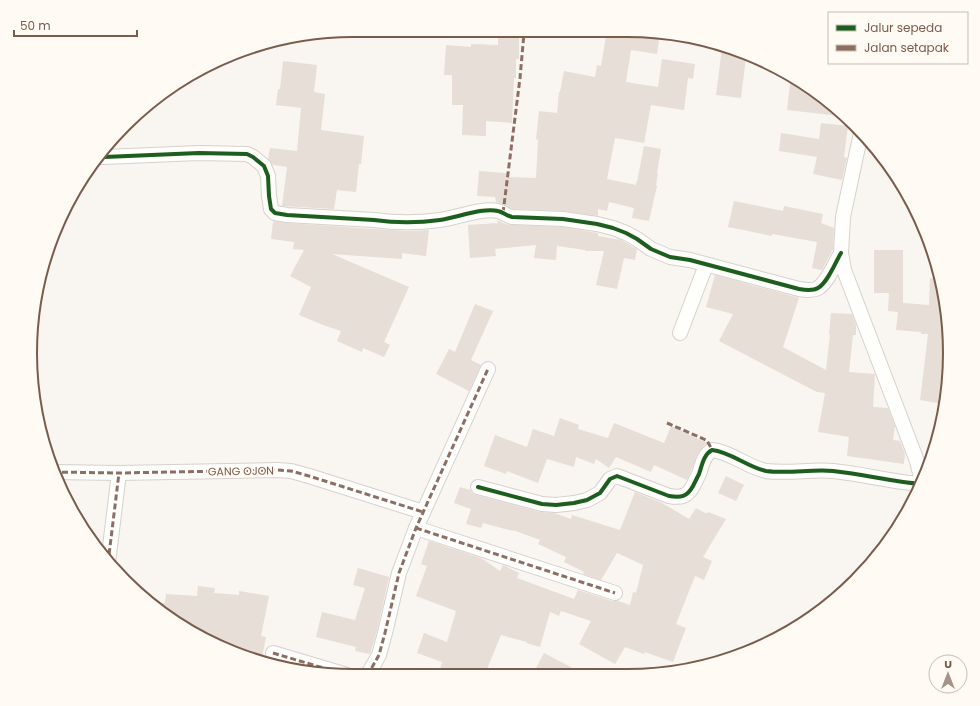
<svg xmlns="http://www.w3.org/2000/svg" width="980" height="706" font-family="Poppins,sans-serif">
  <rect width="100%" height="100%" fill="#f9f5f0"/>
  <!-- building -->
  <g fill="#e6ded7">
    <polygon points="607,30 627,30 660,33 657,54 631,50 626,82 658,87 662,59 695,64 693,79 688,78 684,110 651,105 644,143 615,138 607,179 636,185 636,182 637,182 644,146 661,149 657,173 658,173 656,185 657,186 649,221 632,218 634,208 609,202 607,211 598,209 598,216 563,211 513,209 503,204 496,202 495,197 477,196 479,171 506,173 506,177 536,178 538,140 536,139 539,111 557,113 559,92 560,92 564,71 595,77 597,65 601,66"/>
    <polygon points="498,37 519,38 519,59 516,59 516,78 514,78 512,123 486,121 486,136 462,135 463,105 452,105 452,75 444,75 446,45 471,47 471,44 498,45"/>
    <polygon points="722,48 746,57 741,98 716,95"/>
    <polygon points="283,61 317,65 314,92 325,94 321,130 364,136 361,164 359,164 356,192 337,190 334,209 282,206 287,167 273,165 268,159 270,148 297,151 301,108 276,105 278,89 280,89"/>
    <polygon points="791,75 818,97 840,116 787,110"/>
    <polygon points="821,123 848,126 844,157 847,158 842,180 813,174 817,157 779,151 781,133 819,139"/>
    <polygon points="734,201 783,211 784,206 823,214 821,223 834,228 833,250 832,250 831,253 822,270 812,268 817,242 772,234 772,236 728,227"/>
    <polygon points="497,220 505,224 512,225 562,227 598,233 598,236 621,240 637,249 635,260 624,258 617,289 596,285 604,251 585,251 585,250 557,246 556,260 534,258 536,245 495,249 496,256 470,258 468,225 498,223"/>
    <polygon points="273,221 287,223 390,230 407,231 429,230 426,256 402,253 402,259 332,254 409,287 384,342 390,345 384,357 363,348 362,352 337,341 341,331 323,325 299,315 311,287 290,276 304,250 293,249 294,242 271,239"/>
    <polygon points="874,250 903,250 903,303 929,305 930,278 940,279 947,311 949,374 949,378 947,378 943,404 920,400 922,385 928,334 921,334 921,332 896,330 898,312 888,311 889,293 874,293"/>
    <polygon points="715,275 799,298 783,347 826,370 830,334 829,334 831,313 852,314 856,325 856,335 853,335 849,372 875,374 873,407 888,408 895,426 893,440 900,441 905,454 904,464 847,456 849,437 818,432 825,393 817,392 719,341 733,314 706,307"/>
    <polygon points="475,304 493,311 471,360 481,365 469,391 436,374 449,349 455,352"/>
    <polygon points="560,418 579,425 578,429 608,438 614,423 664,443 671,426 683,431 683,432 707,443 703,446 698,453 691,471 687,480 654,465 651,472 616,457 609,468 596,459 594,464 576,457 574,467 547,459 538,483 507,471 506,474 484,466 495,435 527,447 533,429 554,436"/>
    <polygon points="726,476 744,485 736,501 718,493"/>
    <polygon points="460,487 470,490 472,493 476,495 540,512 554,513 571,519 572,515 620,530 635,492 662,503 689,519 696,508 707,514 708,512 726,519 703,557 712,561 704,580 695,576 676,624 686,628 673,662 645,652 644,654 625,647 615,664 579,644 591,621 561,611 559,616 550,612 540,647 526,643 527,642 501,635 485,674 458,675 440,670 442,662 417,653 424,633 447,642 456,611 416,596 427,566 421,564 429,541 481,558 500,571 503,565 519,573 517,578 574,599 578,590 612,601 618,601 630,605 633,592 636,593 643,565 617,553 601,580 583,574 584,572 564,562 566,557 538,544 540,540 513,530 513,531 483,523 481,528 466,524 471,509 454,503"/>
    <polygon points="358,568 389,577 377,631 370,654 355,651 356,647 316,637 322,612 355,620 365,588 353,585"/>
    <polygon points="198,586 215,588 214,593 239,595 239,591 269,596 261,636 266,637 261,662 210,643 156,609 148,602 165,603 166,594 197,596"/>
    <polygon points="544,653 584,674 533,674"/>
  </g>
  <g fill="none" stroke-linecap="round" stroke-linejoin="round">
    <!-- minor casing -->
    <g stroke="#d7d1cb" stroke-width="16">
      <g id="minor">
        <polyline points="861,133 843,217 841,253 844,270 917,461 922,482"/>
        <path d="M99,157H104L199,153L247,154L253,157L264,166L268,176L269,196L271,209L275,213L287,215L374,220C396,223 418,223 440,220C456,218 483,207 498,211C503,212 507,216 512,217L563,219L597,224L613,228L626,233L637,239L651,249L670,257L690,260L799,289C805,290 813,291 818,288C828,282 835,263 841,253"/>
        <polyline points="680,333 706,265"/>
        <polyline points="53,472 119,473 277,470 291,471 309,476 423,512"/>
        <path d="M478,487L542,504L556,505L574,503L587,500L600,493L610,479L617,476L669,496C681,498 687,497 693,486C695,482 697,478 699,474C702,466 703,455 712,450C731,452 747,467 766,471C789,474 811,469 833,471C863,474 892,482 921,484"/>
        <polyline points="416,528 615,593"/>
        <polyline points="108,563 119,473"/>
        <polyline points="273,653 347,675"/>
        <polyline points="366,675 370,671 379,655 385,633 399,573 416,528 488,369"/>
      </g>
    </g>
    <!-- minor -->
    <use href="#minor" stroke="#fefefd" stroke-width="14"/>
    <!-- quiet -->
    <g stroke="#8d6e63" stroke-width="3" stroke-dasharray="6 3" stroke-linecap="butt">
      <polyline points="503,213 520,78 524,33"/>
      <polyline points="667,423 706,440 709,444 712,450"/>
      <polyline points="53,472 119,473 277,470 291,471 309,476 423,512"/>
      <polyline points="416,528 615,593"/>
      <polyline points="108,563 119,473"/>
      <polyline points="273,653 347,675"/>
      <polyline points="366,675 370,671 379,655 385,633 399,573 416,528 488,369"/>
    </g>
    <!-- cycleway casing -->
    <g stroke="#fffaf3" stroke-width="6">
      <g id="cycleway">
        <path d="M99,157H104L199,153L247,154L253,157L264,166L268,176L269,196L271,209L275,213L287,215L374,220C396,223 418,223 440,220C456,218 483,207 498,211C503,212 507,216 512,217L563,219L597,224L613,228L626,233L637,239L651,249L670,257L690,260L799,289C805,290 813,291 818,288C828,282 835,263 841,253"/>
        <path d="M478,487L542,504L556,505L574,503L587,500L600,493L610,479L617,476L669,496C681,498 687,497 693,486C695,482 697,478 699,474C702,466 703,455 712,450C731,452 747,467 766,471C789,474 811,469 833,471C863,474 892,482 921,484"/>
      </g>
    </g>
    <!-- cycleway -->
    <use href="#cycleway" stroke="#1b5e20" stroke-width="4"/>
  </g>
  <g text-anchor="middle" stroke-width="3.5" stroke-linejoin="round" paint-order="stroke">
    <!-- street labels -->
    <g font-size="11" fill="#7a5c4d" stroke="#fffaf3">
      <text transform="translate(241 471) rotate(-1)" y="4">GANG OJON</text>
    </g>
  </g>
  <!-- crop -->
  <path d="M0 0H980V706H0ZM353 37H627A316 316 0 0 1 943 353V353A316 316 0 0 1 627 669H353A316 316 0 0 1 37 353V353A316 316 0 0 1 353 37Z" fill="#fffaf3" fill-rule="evenodd"/>
  <path fill="none" stroke="#7a5c4d" stroke-width="2" d="M353 37H627A316 316 0 0 1 943 353V353A316 316 0 0 1 627 669H353A316 316 0 0 1 37 353V353A316 316 0 0 1 353 37Z"/>
  <!-- legend -->
  <rect x="828" y="12" width="140" height="52" fill="#fffaf3" stroke="#cabbb1"/>
  <rect x="836" y="25" width="20" height="6" fill="#1b5e20" stroke="#cabbb1"/>
  <text x="864" y="32" font-size="12" fill="#7a5c4d">Jalur sepeda</text>
  <rect x="836" y="45" width="20" height="6" fill="#8d6e63" stroke="#cabbb1"/>
  <text x="864" y="52" font-size="12" fill="#7a5c4d">Jalan setapak</text>
  <!-- north arrow -->
  <g transform="translate(948 674)"><circle r="19" fill="#fffaf3" stroke="#cabbb1"/>
  <path d="M0-3L7 15L0 10L-7 15Z" fill="#a69286"/>
  <text y="-6" font-size="11" font-weight="bold" text-anchor="middle" fill="#7a5c4d">U</text>
  </g>
  <!-- scale -->
  <path d="M14 30v6h123v-6" fill="none" stroke="#7a5c4d" stroke-width="2"/>
  <text x="20" y="30" font-size="12" fill="#7a5c4d" stroke="#fffaf3" stroke-width="3" paint-order="stroke">50 m</text>
</svg>
